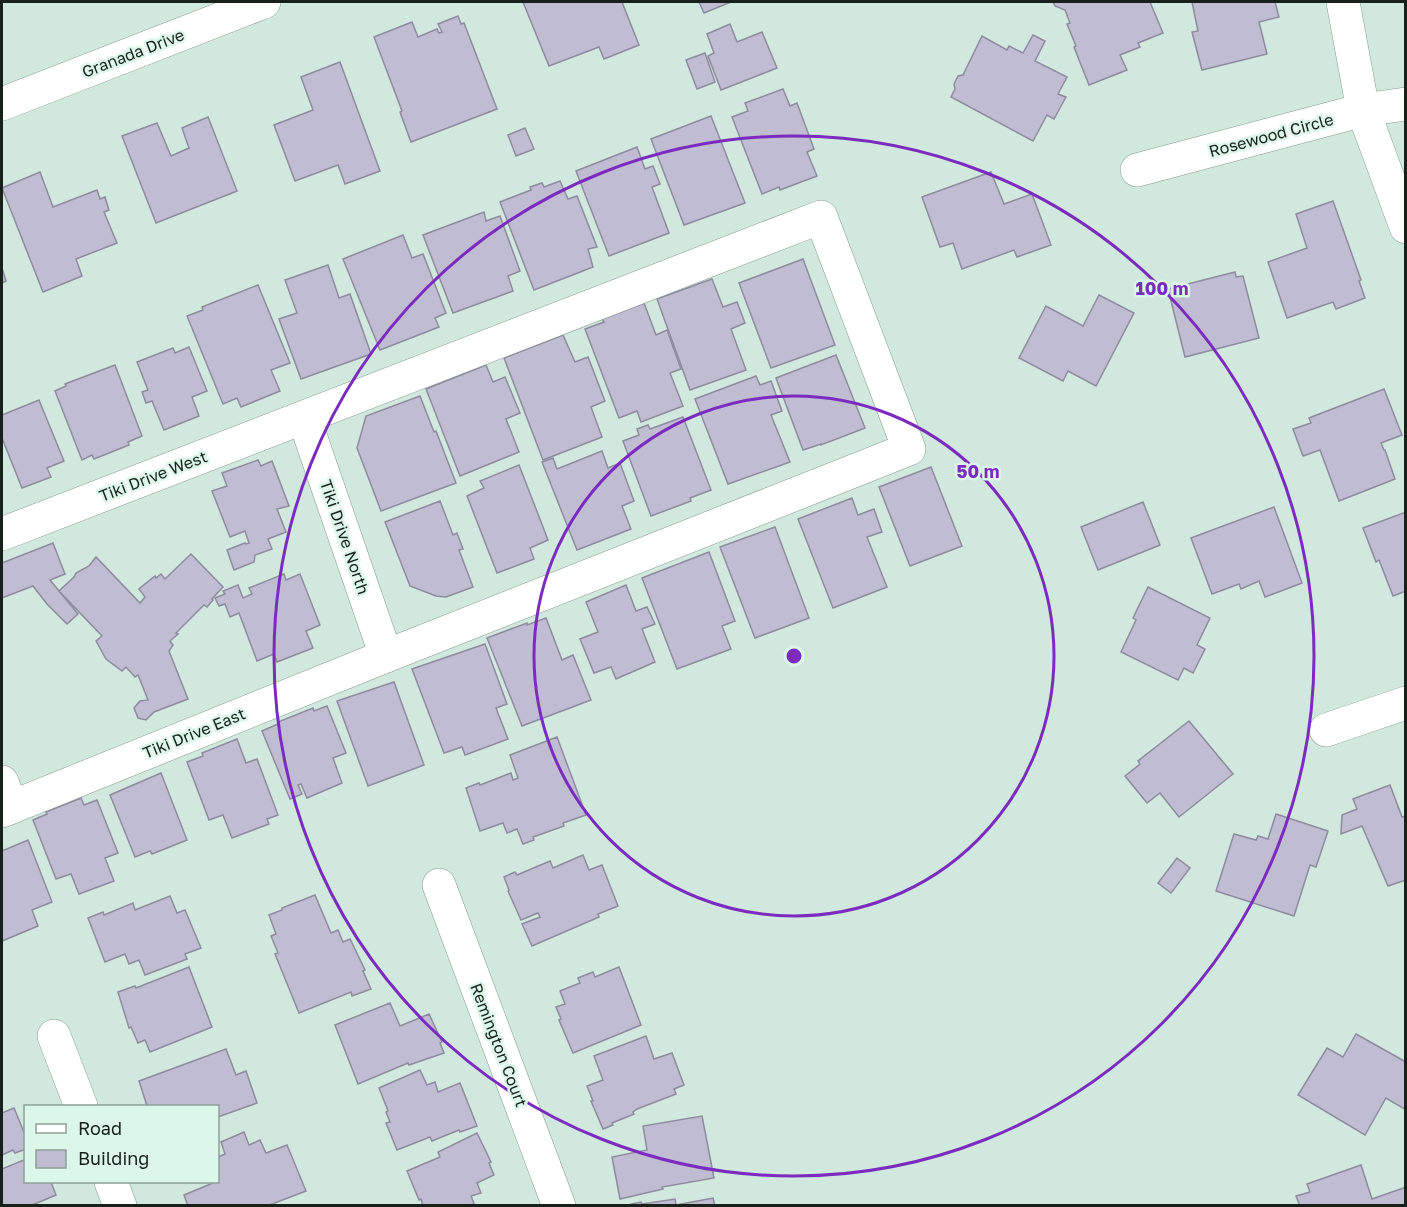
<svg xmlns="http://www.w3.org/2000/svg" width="1407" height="1207" font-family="'Golos Text',sans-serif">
  <rect width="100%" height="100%" fill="#d0e8dd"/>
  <!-- building -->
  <g fill="#c0bcd2" stroke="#8f8b9f" stroke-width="1.5">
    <polygon points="523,2 622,2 639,45 604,59 599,47 549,66"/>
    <polygon points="699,2 731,2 704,13"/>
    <polygon points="1053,2 1150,2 1163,33 1138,43 1140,47 1120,55 1127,70 1089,85 1074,47 1076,46 1067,24 1070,23 1065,10 1055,6"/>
    <polygon points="1192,2 1275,2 1279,17 1259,22 1267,54 1202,70 1192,32 1198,31"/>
    <polygon points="458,16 461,24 464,23 497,109 411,142 400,112 402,111 374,37 412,22 418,37 437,29 439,33 442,32 438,24"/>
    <polygon points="730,24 737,42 762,32 777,68 721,90 708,56 714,53 707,34"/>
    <polygon points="1033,35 1045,41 1035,61 1067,77 1058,94 1066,97 1054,119 1047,115 1033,141 951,97 955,89 954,84 958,76 963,75 982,36 1007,50 1009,46 1023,53"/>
    <polygon points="705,53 715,82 697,89 686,60"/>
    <polygon points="340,62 380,171 345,184 338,165 295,181 274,125 313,110 301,77"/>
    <polygon points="783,89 790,106 797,103 814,149 807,152 817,176 780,190 779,187 762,194 732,117 748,111 745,103"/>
    <polygon points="711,116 745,203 684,225 651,139"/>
    <polygon points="208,117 237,191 156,223 122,136 157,123 171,156 189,148 182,128"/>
    <polygon points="525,128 534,149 516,156 508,135"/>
    <polygon points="637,147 645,169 653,166 660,184 652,187 669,233 609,256 576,171"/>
    <polygon points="40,172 53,207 97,190 100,199 105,197 109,210 104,212 117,243 76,259 82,276 43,292 2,188"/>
    <polygon points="991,172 1004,204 1032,194 1051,245 1017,257 1014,250 962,269 953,243 940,247 922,197"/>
    <polygon points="560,181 568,199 577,196 597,247 588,249 593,267 534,290 500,202 531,190 530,187 542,183 544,187"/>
    <polygon points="1333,201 1361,280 1359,281 1365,298 1336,309 1333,302 1287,318 1268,262 1307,248 1296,214"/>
    <polygon points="484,212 486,221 500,216 520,271 508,276 513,291 453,313 423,235"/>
    <polygon points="403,235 412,258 423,254 446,313 435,318 439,327 380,350 343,259"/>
    <polygon points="803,259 835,345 771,368 739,283"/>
    <polygon points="328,265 339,298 350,294 371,354 301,379 279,319 297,313 285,280"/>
    <polygon points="2,268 6,281 2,283"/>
    <polygon points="1235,272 1236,277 1243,276 1259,338 1185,357 1168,289"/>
    <polygon points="712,279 723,307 737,302 745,323 731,329 746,370 690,390 657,299"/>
    <polygon points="258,285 290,363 271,370 280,391 241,407 237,398 223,404 187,316 203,310 202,307"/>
    <polygon points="1099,295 1134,313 1096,386 1068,371 1063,381 1019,358 1046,306 1083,326"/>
    <polygon points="644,303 656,335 667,330 681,369 670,373 683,406 641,422 637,411 619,418 585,329 604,322 602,319"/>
    <polygon points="563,335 575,362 588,357 605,401 591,407 602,437 543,460 504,358"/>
    <polygon points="189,347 207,391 192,397 199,416 164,430 152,401 146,403 142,392 148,390 137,362 173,348 175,353"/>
    <polygon points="836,355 865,428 821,445 821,444 803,450 776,378"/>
    <polygon points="115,365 142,436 128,442 129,445 94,459 92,455 82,460 55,391 66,386 65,384"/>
    <polygon points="486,365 493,382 505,377 520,413 506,419 519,452 460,476 426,389"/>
    <polygon points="756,376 760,385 771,381 782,411 771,415 790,462 728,484 695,399"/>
    <polygon points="1384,389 1402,435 1381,443 1384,450 1385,450 1395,479 1339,501 1320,450 1303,456 1293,429 1311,423 1309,418"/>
    <polygon points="420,396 434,432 436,431 456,483 381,511 357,448 366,416"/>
    <polygon points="39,400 64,461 47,468 51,477 22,488 2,438 2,415"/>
    <polygon points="683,417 711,490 690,498 691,501 651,516 623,441 639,435 637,429 648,425 650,429"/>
    <polygon points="602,451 608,468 620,463 634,501 622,506 631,529 577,550 542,462 553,458 557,469"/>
    <polygon points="258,460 261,466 272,461 289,506 277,509 286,532 268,539 272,549 255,555 254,562 234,570 227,550 245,543 246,544 249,543 245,531 230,537 212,491 227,486 222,473"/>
    <polygon points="519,465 548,540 530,548 534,559 497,573 467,496 484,488 480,481"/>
    <polygon points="931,467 962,546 910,566 879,487"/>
    <polygon points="852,498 858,515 874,509 882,532 867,537 887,587 833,608 798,519"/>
    <polygon points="440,501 453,535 457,533 463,549 459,550 473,587 446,597 436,596 410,586 385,522"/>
    <polygon points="1143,502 1160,545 1098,570 1081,527"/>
    <polygon points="1274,507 1302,583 1265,597 1259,581 1241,589 1239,584 1212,594 1191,538"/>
    <polygon points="1406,512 1406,591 1393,596 1379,560 1376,562 1363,528"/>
    <polygon points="775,527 809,618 755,638 720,547"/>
    <polygon points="53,543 65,574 50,580 78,614 67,624 47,604 33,586 2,598 2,563"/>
    <polygon points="709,552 735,621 722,626 731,649 677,669 642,578"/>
    <polygon points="191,554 223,587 212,599 213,600 207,607 204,605 176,633 178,634 170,641 173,645 169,651 188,699 154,712 146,720 138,718 134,708 140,701 148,700 138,675 135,677 126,667 122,671 106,659 96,641 102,636 59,591 74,577 76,573 89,566 96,557 140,603 145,597 139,589 155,576 156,578 161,574 165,579"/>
    <polygon points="284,574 286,580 300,574 320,625 306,631 313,648 277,662 274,654 257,661 239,613 230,617 225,604 219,606 215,598 225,594 223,591 238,585 243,598 252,594 249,588"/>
    <polygon points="626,585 636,611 647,607 655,624 642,629 655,662 616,679 611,667 594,673 580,639 598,632 586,602"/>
    <polygon points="1148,587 1210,618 1197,645 1205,649 1193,673 1184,668 1178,680 1121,652 1136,620 1133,618"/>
    <polygon points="546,618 562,660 573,655 591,700 522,726 487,638 527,623 527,625"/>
    <polygon points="485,644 507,704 496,708 508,739 465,755 462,747 444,753 412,669"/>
    <polygon points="394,682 424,765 368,786 337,701"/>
    <polygon points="327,706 346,753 333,758 342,783 307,798 301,784 298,785 302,794 290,799 262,731 278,724 278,722 313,708 314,711"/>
    <polygon points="1189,721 1233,774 1179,817 1160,793 1147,803 1125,776 1140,764 1138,761"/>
    <polygon points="557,737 586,815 563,823 564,826 533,837 534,840 523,844 517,829 507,833 503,823 480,831 466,788 479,783 480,785 511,773 513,780 518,778 510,755"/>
    <polygon points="237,739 246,763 257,759 278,815 267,819 269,824 232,838 223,815 209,820 187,762 203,756 202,753"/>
    <polygon points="161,773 187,840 152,854 150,851 135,857 110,795"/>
    <polygon points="1390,785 1402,817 1406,816 1406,880 1388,886 1362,826 1341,834 1342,815 1357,809 1353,799"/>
    <polygon points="81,798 84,805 97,800 118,853 105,858 114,881 79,894 71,874 56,879 33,820 47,814 46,812"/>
    <polygon points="1276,814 1328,831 1316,867 1310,865 1294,916 1216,891 1234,834 1256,840 1258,836 1268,839"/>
    <polygon points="28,840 52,902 32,910 38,926 2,941 2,851"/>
    <polygon points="583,855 589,870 602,865 618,906 598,914 599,917 532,946 522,924 540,917 538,913 521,920 508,891 509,890 504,877 515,872 517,875 550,861 553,868"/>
    <polygon points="1177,858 1190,868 1171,893 1158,883"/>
    <polygon points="315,895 331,933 338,930 343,942 350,939 365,970 363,971 371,989 352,996 351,992 299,1013 275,954 278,953 271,936 276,934 269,915 282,910 282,908"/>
    <polygon points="170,896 177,913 185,910 201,948 185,954 187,959 145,975 139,960 129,964 125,954 105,962 88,918 103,912 104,915 133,903 135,910"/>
    <polygon points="189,967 212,1027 150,1052 145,1040 138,1043 131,1027 129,1028 118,992 135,986 136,988"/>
    <polygon points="619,967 641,1025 573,1053 559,1020 561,1019 556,1007 565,1004 560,991 580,983 578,978 593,972 595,977"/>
    <polygon points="390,1003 400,1026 429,1014 442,1042 440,1043 444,1053 409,1065 408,1063 358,1084 335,1025"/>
    <polygon points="1356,1034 1406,1062 1406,1110 1386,1098 1365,1135 1298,1095 1327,1048 1343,1057"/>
    <polygon points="646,1036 654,1059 672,1053 684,1085 674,1089 676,1094 637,1109 633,1112 634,1114 612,1123 613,1125 603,1129 591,1101 593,1101 587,1086 603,1080 594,1056"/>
    <polygon points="226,1049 236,1075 246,1071 257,1103 218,1117 218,1106 147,1106 139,1081"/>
    <polygon points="420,1070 427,1085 435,1082 438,1092 460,1083 477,1126 460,1132 459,1130 432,1141 430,1137 397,1150 386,1123 390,1122 386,1112 388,1111 379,1088"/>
    <polygon points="14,1108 26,1137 26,1149 15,1153 13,1150 2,1155 2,1113"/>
    <polygon points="702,1116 714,1178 662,1187 663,1189 620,1199 612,1157 647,1150 643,1126"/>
    <polygon points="244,1132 249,1145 260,1140 266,1153 287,1145 306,1191 267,1206 188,1206 184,1195 213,1183 212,1182 218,1182 218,1157 225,1154 221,1142"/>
    <polygon points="477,1133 491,1162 489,1163 494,1175 477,1183 481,1193 471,1196 475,1206 423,1206 421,1199 419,1200 407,1171 440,1157 438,1152"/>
    <polygon points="26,1159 26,1182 51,1182 56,1195 30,1206 2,1206 2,1169"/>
    <polygon points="1361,1165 1372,1199 1406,1187 1406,1206 1300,1206 1296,1196 1310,1192 1307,1184"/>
    <polygon points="713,1198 715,1206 631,1206 631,1204 641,1202 642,1204 675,1199 676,1205"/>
  </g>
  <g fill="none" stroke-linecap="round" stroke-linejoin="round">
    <!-- minor casing -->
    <g stroke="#839a8f" stroke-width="34">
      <g id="minor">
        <polyline points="1343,2 1363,110 1406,227"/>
        <polyline points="2,104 264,2"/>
        <polyline points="1137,170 1363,110 1406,104"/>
        <polyline points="304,418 386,656"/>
        <polyline points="2,534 821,217 909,449 386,656 2,811"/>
        <polyline points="1326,730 1406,703"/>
        <polyline points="2,782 11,807"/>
        <polyline points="439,885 559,1206"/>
        <polyline points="54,1036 81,1106"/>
        <polyline points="111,1182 120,1206"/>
      </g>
    </g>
    <!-- minor -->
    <use href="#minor" stroke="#fff" stroke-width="33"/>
  </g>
  <!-- distance rings -->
  <g fill="none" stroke="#7b2cbf" stroke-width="3">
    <circle cx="794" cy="656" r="260"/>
    <circle cx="794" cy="656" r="520"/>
  </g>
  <g text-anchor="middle" stroke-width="5" stroke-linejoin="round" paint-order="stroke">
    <!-- street labels -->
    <g font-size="16" fill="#17201b" stroke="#ddf6ea">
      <text transform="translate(133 53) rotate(-21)" y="6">Granada Drive</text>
      <text transform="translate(1271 135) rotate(-15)" y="6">Rosewood Circle</text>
      <text transform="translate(153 476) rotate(-21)" y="6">Tiki Drive West</text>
      <text transform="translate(345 537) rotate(71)" y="6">Tiki Drive North</text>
      <text transform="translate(194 733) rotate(-22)" y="6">Tiki Drive East</text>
      <text transform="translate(499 1045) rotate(69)" y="6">Remington Court</text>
    </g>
  </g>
  <circle cx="794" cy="656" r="9" fill="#7b2cbf" stroke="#ddf6ea" stroke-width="3"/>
  <g font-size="18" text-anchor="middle" font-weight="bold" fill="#7b2cbf" stroke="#ddf6ea" stroke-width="5" stroke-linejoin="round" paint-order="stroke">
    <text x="1162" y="295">100 m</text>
    <text x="978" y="478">50 m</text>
  </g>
  <!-- border -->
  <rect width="1407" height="1207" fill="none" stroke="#17201b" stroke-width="6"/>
  <!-- legend -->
  <rect x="24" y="1105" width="195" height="78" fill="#ddf6ea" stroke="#8ea097" stroke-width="1.5"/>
  <rect x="36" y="1124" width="30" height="9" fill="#ffffff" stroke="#8ea097" stroke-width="1.5"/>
  <text x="78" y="1135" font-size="18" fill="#17201b">Road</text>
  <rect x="36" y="1150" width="30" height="18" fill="#c0bcd2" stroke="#8ea097" stroke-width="1.5"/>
  <text x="78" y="1165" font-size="18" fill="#17201b">Building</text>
</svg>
